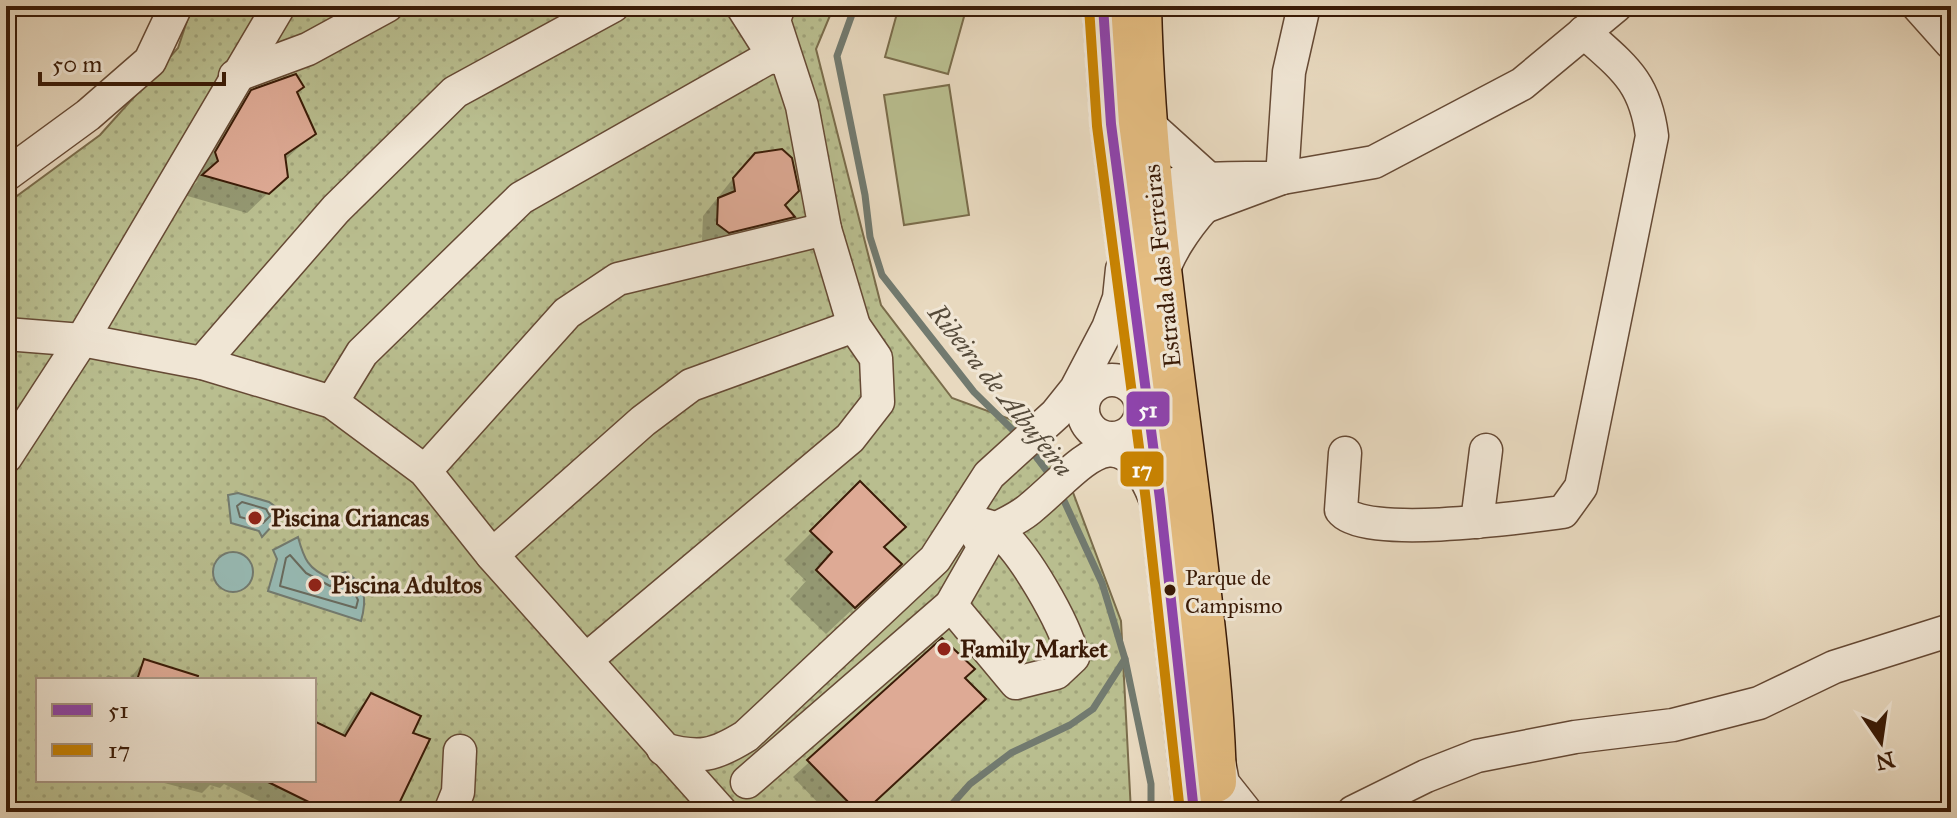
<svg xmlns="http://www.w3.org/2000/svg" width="1957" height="818" font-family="'IM FELL Great Primer',serif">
  <defs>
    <pattern id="park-dots" width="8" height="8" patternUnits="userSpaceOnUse" patternTransform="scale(2)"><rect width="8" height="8" fill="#b9be8f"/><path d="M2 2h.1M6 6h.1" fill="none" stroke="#a0a37a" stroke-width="1.8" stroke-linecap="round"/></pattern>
  </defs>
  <rect width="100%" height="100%" fill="#e8d9bf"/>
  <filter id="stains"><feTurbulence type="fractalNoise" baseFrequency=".0025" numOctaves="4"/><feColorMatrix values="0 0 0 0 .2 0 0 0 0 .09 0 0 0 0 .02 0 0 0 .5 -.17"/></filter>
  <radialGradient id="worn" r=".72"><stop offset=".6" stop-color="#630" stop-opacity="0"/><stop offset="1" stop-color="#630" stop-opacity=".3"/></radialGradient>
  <!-- green -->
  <g fill="#b9be8f" stroke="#7a6c4b" stroke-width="2">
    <polygon points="899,6 967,6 948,74 885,57"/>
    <polygon points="949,85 969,215 904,225 884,95"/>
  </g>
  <!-- park -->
  <path fill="url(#park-dots)" stroke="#7a6c4b" stroke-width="2" fill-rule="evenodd" d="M192,6H834L816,49L881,305L952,398L1018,422L1065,471L1121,621L1131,812H6V204L100,135L178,48ZM38,680H314V780H38Z"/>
  <!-- water -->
  <g fill="#97bab4" stroke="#727a6f" stroke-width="2">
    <polygon points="238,493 269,502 284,513 262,537 259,531 231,523 228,495"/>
    <path d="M298,537C304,559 308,569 330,578L345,572C366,583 367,600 361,621L268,591L277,559L273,550Z"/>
    <circle cx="233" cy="572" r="20"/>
  </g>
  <!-- shadow -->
  <g fill="#0003">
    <polygon points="252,92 295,93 314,133 284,161 286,176 247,213 184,195 198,181 196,174 231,113"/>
    <polygon points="739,171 793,217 777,232 713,247 702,240 703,216"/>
    <polygon points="860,484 882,548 871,592 826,634 790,599 806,581 784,560"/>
    <polygon points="942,641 863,812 827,812 793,777"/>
    <polygon points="145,661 205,680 128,680"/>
    <polygon points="108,675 123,680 103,680"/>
    <polygon points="372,695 410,734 398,800 424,812 282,812 224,784 220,788 210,785 202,793 153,780 314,780 314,723 341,736 356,711"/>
  </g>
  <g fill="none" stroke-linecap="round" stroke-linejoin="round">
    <!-- shore -->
    <g stroke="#686a5e" stroke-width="2">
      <polygon points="242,502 266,509 270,516 263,523 240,517 237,506"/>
      <polygon points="290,555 306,573 330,586 343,581 350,584 358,600 356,608 280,586 286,558"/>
    </g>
    <!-- stream -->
    <g stroke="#727a6f" stroke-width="7">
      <polyline points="855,6 837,56 865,195 870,237 882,275 974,392 1020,437"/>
      <polyline points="1031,450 1052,478"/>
      <polyline points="1125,659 1151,784 1151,812"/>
      <polyline points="945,812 970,784 1011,753 1070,725 1093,709 1125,659 1102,583 1060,492"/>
    </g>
  </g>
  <!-- building -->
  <g fill="#deaa95" stroke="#3a1b07" stroke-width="2">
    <polygon points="296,74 304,87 297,92 316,134 285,155 288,177 269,194 202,175 218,161 215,152 251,90"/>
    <polygon points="782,149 792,158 799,191 785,205 795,217 729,233 717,224 718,198 735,191 733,178 755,153"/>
    <polygon points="860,481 906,527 884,547 902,564 855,608 816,570 832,552 810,531"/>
    <polygon points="942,638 975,669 965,678 986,699 864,812 858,812 807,760"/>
    <polygon points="144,659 198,676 197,680 137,680"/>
    <polygon points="371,693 421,716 413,733 430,739 395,812 329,812 264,780 314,780 314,721 345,736"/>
  </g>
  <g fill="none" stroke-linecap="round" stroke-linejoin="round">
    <!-- minor casing -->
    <g stroke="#664a35" stroke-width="35">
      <g id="minor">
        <polyline points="742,6 775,58"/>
        <polyline points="1918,6 1951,43"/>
        <polyline points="235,76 308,49 387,6"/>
        <polyline points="1148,124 1210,180"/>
        <polyline points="6,175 88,115 150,61 176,6"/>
        <polyline points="1282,178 1289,72 1304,6"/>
        <polyline points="1141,184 1160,203 1180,208 1204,207 1282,178 1374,162 1522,84 1616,6"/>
        <path d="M1137,205C1162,171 1242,179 1282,178"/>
        <path d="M1160,283C1165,257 1186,227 1204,207"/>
        <polyline points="6,334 82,340 202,363 332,402 425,471 492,555 721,812"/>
        <polyline points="202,363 336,209 455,92 613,6"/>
        <circle cx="1112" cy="409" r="29"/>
        <polyline points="332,402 362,353 521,198 773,55 774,23"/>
        <path d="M1345,453L1341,510C1363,540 1525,517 1563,512L1581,487L1652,136C1645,81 1623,67 1584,32"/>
        <polyline points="6,457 82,340 279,6"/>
        <polyline points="425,471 567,313 618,279 825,229"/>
        <polyline points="1477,522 1486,450"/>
        <path d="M978,537C996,528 1018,520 1033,506C1080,467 1119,406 1156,501"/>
        <polyline points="492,555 643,421 691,385 854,326"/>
        <path d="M951,605L1016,683L1056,673L1073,657C1065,624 1023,549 995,529C991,526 983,525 977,523"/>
        <polyline points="588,658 850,438 878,402 876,358 854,326 825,229 802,106 774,20 779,6"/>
        <path d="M663,749C699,759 714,756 746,736L935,559L989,475L1056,414L1076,389L1108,328L1119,298L1122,269"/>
        <polyline points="1218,756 1223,783 1246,812"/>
        <polyline points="747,782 951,605 995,528"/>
        <polyline points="450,812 458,792 460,751"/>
        <polyline points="1353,812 1426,776 1477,756 1575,737 1673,725 1759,703 1834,667 1951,630"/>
      </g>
    </g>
    <!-- major casing -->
    <g stroke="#3a1b07" stroke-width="43">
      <g id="major">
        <polyline points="1103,6 1111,124 1160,499 1194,812"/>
        <path d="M1141,6C1145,177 1171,347 1192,517C1202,605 1214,693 1216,782"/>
      </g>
    </g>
    <!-- minor -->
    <use href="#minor" stroke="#f0e6d5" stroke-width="32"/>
    <!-- major -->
    <use href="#major" stroke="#e4bc80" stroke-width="40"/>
    <!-- bus-1 casing -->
    <g stroke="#f0e6d5" stroke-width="16">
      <polyline id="bus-1" points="1103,6 1111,124 1160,499 1194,812"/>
    </g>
    <!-- bus-2 casing -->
    <g stroke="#f0e6d5" stroke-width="16">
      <polyline id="bus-2" points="1089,7 1097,126 1146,501 1180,812"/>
    </g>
    <!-- bus-1 -->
    <use href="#bus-1" stroke="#8e44ad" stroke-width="10"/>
    <!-- bus-2 -->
    <use href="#bus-2" stroke="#c88302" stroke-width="10"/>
  </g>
  <!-- markers -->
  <g fill="#8f2418" stroke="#f0e6d5" stroke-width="3">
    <circle cx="255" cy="518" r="8"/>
    <circle cx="315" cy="585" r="8"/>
    <circle cx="944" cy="649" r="8"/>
  </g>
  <circle fill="#3a1b07" stroke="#f0e6d5" stroke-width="3" cx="1170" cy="590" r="7"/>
  <g text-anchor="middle" stroke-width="6" stroke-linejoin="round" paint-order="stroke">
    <!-- bus labels -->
    <g font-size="22" fill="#3a1b07" stroke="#f0e6d5" text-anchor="start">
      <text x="1185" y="585">Parque de<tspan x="1185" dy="28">Campismo</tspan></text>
    </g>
    <!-- street labels -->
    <g font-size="24" fill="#3a1b07" stroke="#f0e6d5">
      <text transform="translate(1162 266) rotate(-96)" y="8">Estrada das Ferreiras</text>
    </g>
    <!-- poi labels -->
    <g font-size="24" font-weight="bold" fill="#3a1b07" stroke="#f0e6d5" text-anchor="start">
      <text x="271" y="526">Piscina Criancas</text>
      <text x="331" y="593">Piscina Adultos</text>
      <text x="960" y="657">Family Market</text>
    </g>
    <!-- water labels -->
    <g font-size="26" font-style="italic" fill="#564b3b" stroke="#f0e6d5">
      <text transform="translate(1001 390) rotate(51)" y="9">Ribeira de Albufeira</text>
    </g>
  </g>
  <g stroke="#f0e6d5" stroke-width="3">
    <rect x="1125" y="390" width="46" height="38" rx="8" fill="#8e44ad"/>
    <rect x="1119" y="450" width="46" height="38" rx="8" fill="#c88302"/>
  </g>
  <g font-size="22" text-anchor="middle" font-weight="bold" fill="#fff">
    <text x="1148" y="417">51</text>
    <text x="1142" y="477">17</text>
  </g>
  <!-- margin -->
  <rect width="1957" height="818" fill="none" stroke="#e8d9bf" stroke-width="32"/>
  <rect x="8" y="8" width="1941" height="802" fill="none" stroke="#3a1b07" stroke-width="4"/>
  <rect x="16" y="16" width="1925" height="786" fill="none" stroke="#3a1b07" stroke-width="2"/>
  <!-- legend -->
  <rect x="36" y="678" width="280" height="104" fill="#f0e6d5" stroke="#a79583" stroke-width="2"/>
  <rect x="52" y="704" width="40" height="12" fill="#8e44ad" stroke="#a79583" stroke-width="2"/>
  <text x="108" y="718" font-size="24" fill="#3a1b07">51</text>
  <rect x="52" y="744" width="40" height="12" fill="#c88302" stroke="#a79583" stroke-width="2"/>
  <text x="108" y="758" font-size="24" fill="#3a1b07">17</text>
  <!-- north arrow -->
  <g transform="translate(1881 742) rotate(167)" stroke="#f0e6d5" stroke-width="6" paint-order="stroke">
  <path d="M0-6L14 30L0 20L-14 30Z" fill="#3a1b07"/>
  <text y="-12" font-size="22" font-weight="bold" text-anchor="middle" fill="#3a1b07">N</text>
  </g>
  <!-- scale -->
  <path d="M40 72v12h184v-12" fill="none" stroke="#3a1b07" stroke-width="4"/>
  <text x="52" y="72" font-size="24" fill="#3a1b07" stroke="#f0e6d5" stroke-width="6" paint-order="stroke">50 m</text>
  <rect width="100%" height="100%" filter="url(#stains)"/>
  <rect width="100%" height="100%" fill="url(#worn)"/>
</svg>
